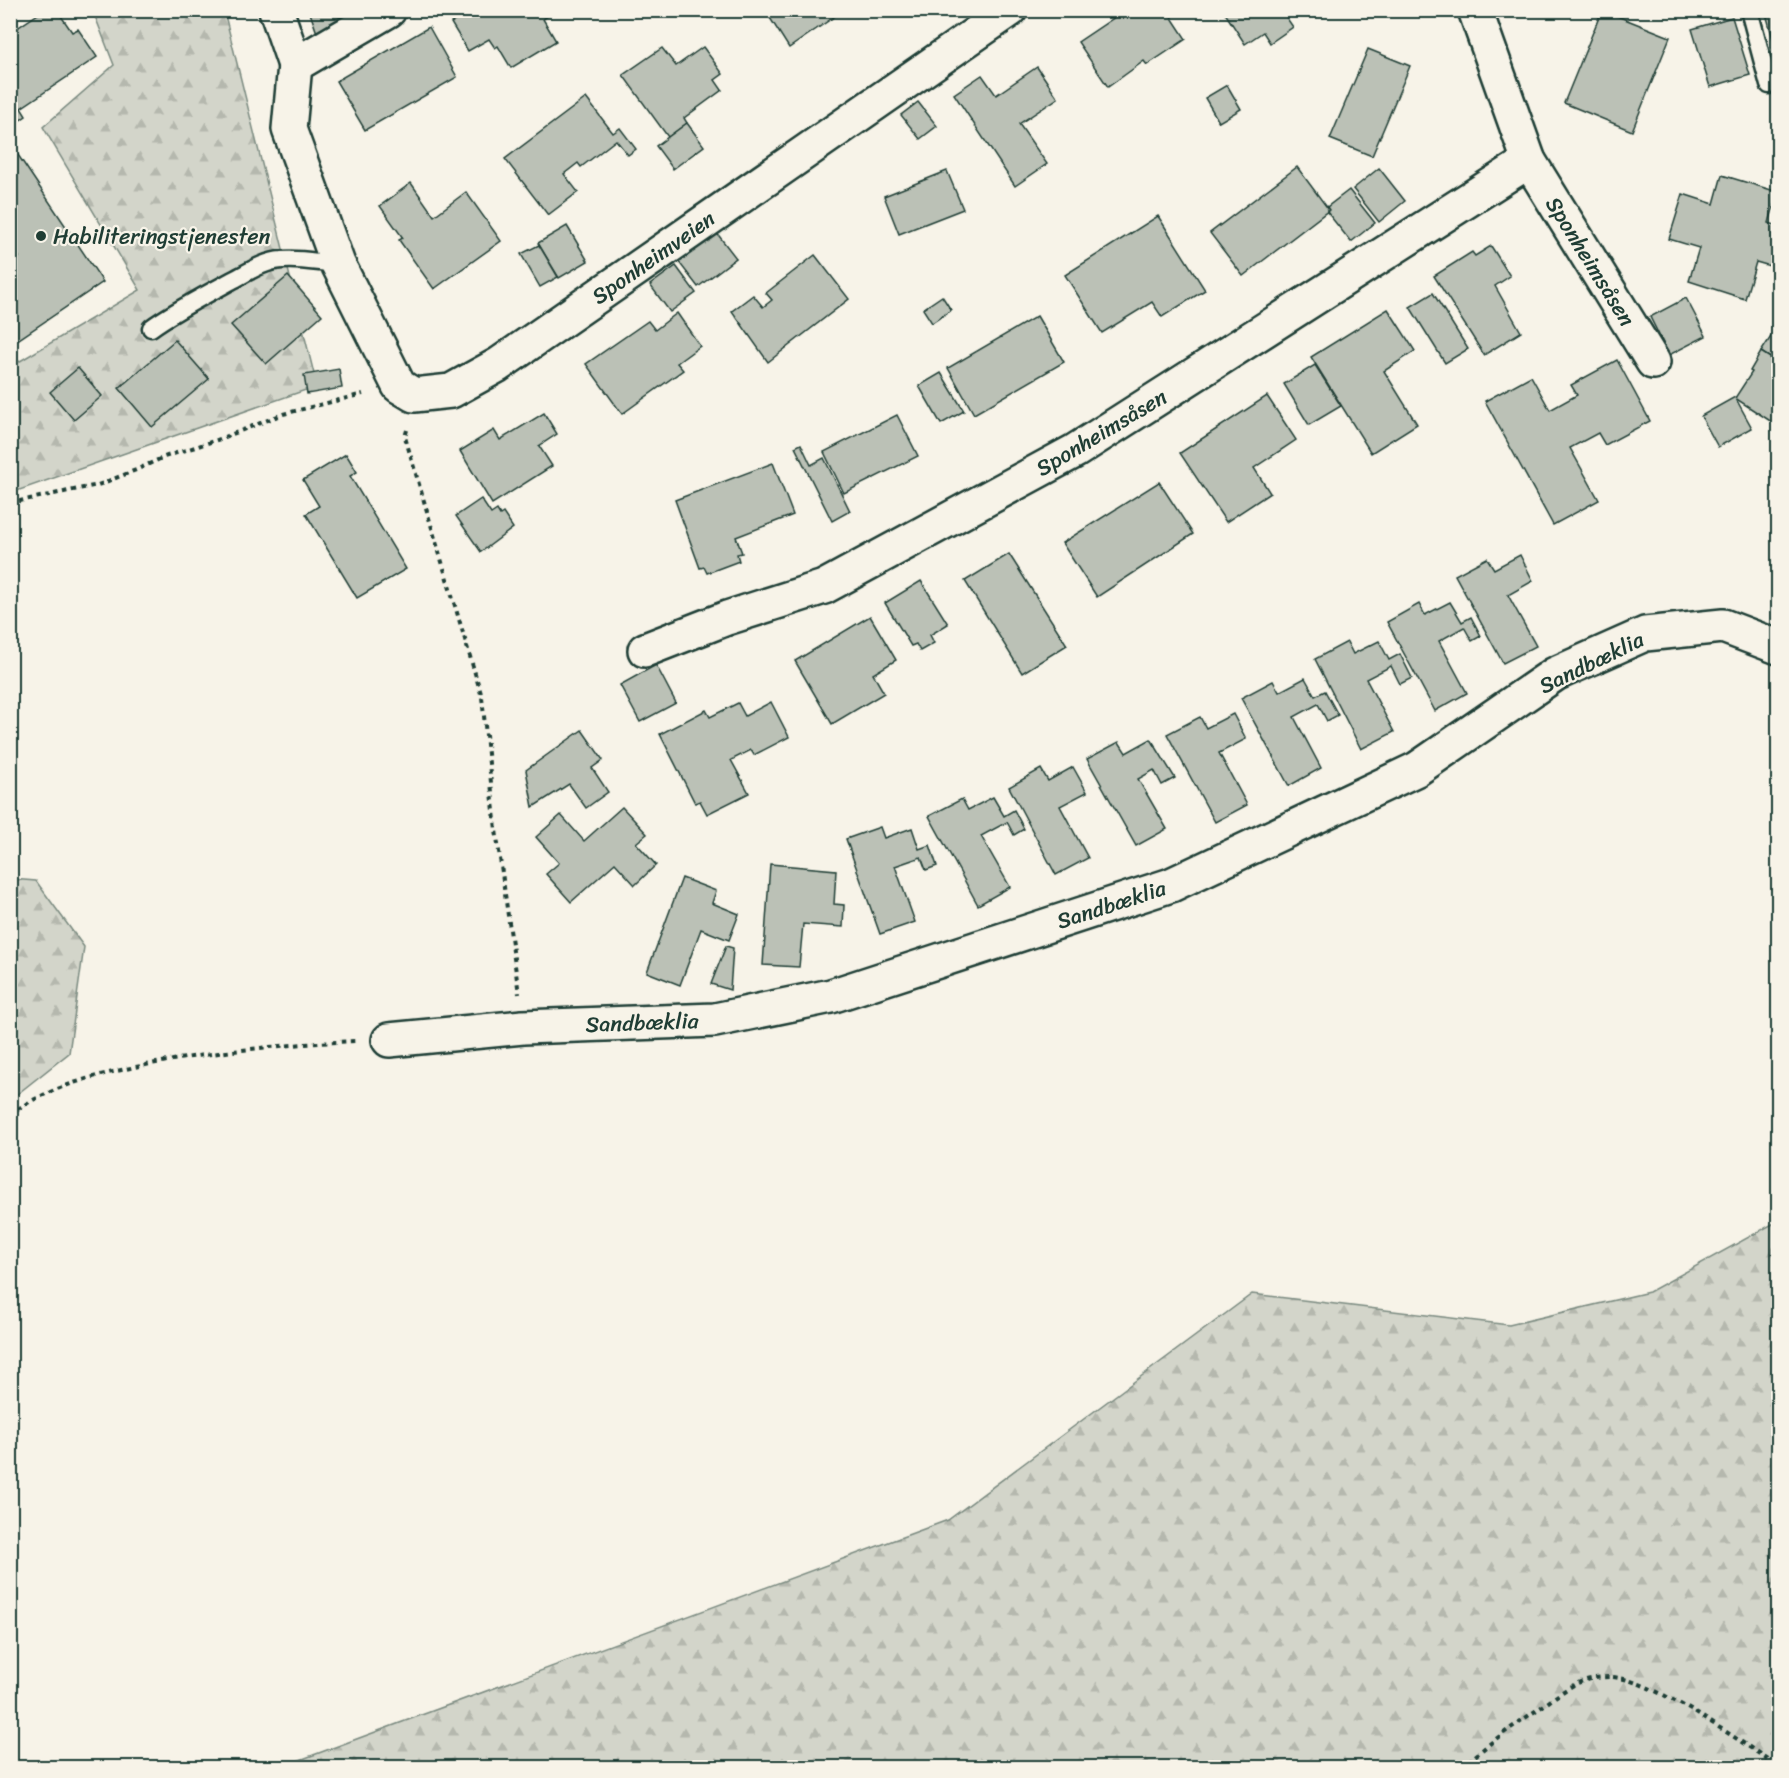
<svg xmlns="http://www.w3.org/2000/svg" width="1789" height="1778" font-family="Sriracha,sans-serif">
  <defs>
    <pattern id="forest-firs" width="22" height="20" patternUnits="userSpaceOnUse" patternTransform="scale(1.5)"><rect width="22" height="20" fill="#d3d5ca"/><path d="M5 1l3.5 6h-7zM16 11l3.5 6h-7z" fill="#b5b8ae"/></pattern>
  </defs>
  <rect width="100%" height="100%" fill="#f7f3e8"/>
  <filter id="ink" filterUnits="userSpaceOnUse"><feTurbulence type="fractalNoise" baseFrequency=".0167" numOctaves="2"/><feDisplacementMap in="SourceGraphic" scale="12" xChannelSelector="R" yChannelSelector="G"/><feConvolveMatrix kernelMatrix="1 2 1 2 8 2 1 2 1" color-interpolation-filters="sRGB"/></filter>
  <g filter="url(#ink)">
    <!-- forest -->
    <g fill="url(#forest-firs)" stroke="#79897f" stroke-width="1.5">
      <polygon points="93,11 224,11 317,386 11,493 10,367 140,290 43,127 114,65"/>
      <polygon points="11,879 36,881 84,947 69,1053 11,1099"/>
      <polygon points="1778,1221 1778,1767 281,1767 948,1520 1252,1294 1509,1325 1649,1292"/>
    </g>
    <!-- building -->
    <g fill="#bbc1b6" stroke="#1f3d34" stroke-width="1.5">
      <polygon points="44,10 57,10 72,32 78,29 97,57 21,108 26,116 10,127 10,33"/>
      <polygon points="309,10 343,10 347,23 317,33"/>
      <polygon points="471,10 558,10 543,19 556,41 511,68 498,46 495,48 489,39 468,51 451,23"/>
      <polygon points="765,10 844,10 789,48"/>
      <polygon points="1118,10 1167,10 1186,39 1147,65 1144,61 1108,87 1078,42 1115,17 1113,14"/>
      <polygon points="1223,10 1300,10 1291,16 1290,14 1286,17 1293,27 1270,43 1263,32 1245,44"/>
      <polygon points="1602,10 1670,37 1632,131 1564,103"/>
      <polygon points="1765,10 1778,10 1778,57"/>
      <polygon points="1732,17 1750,75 1710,87 1692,29"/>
      <polygon points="429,27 457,77 365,130 336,81"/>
      <polygon points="703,47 723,74 715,80 722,90 684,118 687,123 668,137 623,75 662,48 676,66"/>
      <polygon points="1368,49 1410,66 1372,156 1330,139"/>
      <polygon points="1037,67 1058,98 1019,124 1047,164 1015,186 954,94 982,75 996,95"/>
      <polygon points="1227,85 1241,109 1219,122 1205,98"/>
      <polygon points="586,98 613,133 620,128 636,149 628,155 616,140 581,167 578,163 564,174 578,192 548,215 505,159"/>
      <polygon points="918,102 937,126 920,139 901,115"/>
      <polygon points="687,123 704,146 673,169 656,146"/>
      <polygon points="10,143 103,282 10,345 10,263 19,257 10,244"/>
      <polygon points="1297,167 1329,210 1243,276 1210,233"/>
      <polygon points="1379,168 1405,201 1379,222 1353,189"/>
      <polygon points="947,171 963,209 899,234 884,196"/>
      <polygon points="1722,175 1778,192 1769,223 1778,226 1777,268 1756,262 1745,299 1689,281 1699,248 1669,239 1683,194 1714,204"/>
      <polygon points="411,183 434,216 466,192 501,241 434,289 399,240 403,238 380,206"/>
      <polygon points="1349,190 1375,223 1351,242 1327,212 1329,210 1327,207"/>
      <polygon points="1158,216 1205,290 1162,317 1152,302 1102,333 1065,275"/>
      <polygon points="567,226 588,261 559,278 538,243"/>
      <polygon points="716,232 736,258 698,287 678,261"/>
      <polygon points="539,245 558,277 540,287 521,254"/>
      <polygon points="1491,246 1510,276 1495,286 1521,332 1484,355 1434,276 1472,252 1475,256"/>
      <polygon points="815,255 849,299 768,362 732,311 753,295 763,307 772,300 766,293"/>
      <polygon points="676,266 696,293 670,312 650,285"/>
      <polygon points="288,276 322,315 266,364 231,325"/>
      <polygon points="1433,293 1468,349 1445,363 1410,307"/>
      <polygon points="942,296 951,310 932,323 923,309"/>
      <polygon points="1686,298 1706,336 1669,355 1650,317"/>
      <polygon points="1388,309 1415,351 1384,371 1417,424 1371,453 1311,357"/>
      <polygon points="677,313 700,346 677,363 683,370 622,414 586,364 648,321 655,330"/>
      <polygon points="1037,316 1064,362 974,414 948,368"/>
      <polygon points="1776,329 1778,330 1778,363 1761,352"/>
      <polygon points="175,340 209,379 152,427 119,388"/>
      <polygon points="1761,352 1778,363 1778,426 1735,398 1752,372 1750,371"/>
      <polygon points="1617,360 1650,421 1605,445 1598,433 1570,448 1599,500 1553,525 1485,401 1531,376 1550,410 1577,395 1571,385"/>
      <polygon points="1315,365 1341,406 1309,425 1284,384"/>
      <polygon points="78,368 102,396 74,420 50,392"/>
      <polygon points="339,369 342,388 307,394 304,375"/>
      <polygon points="941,373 964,411 941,424 919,386"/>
      <polygon points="1267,396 1296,440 1254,468 1270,493 1226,522 1180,453"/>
      <polygon points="1735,397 1752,428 1718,447 1701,416"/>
      <polygon points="544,413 557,434 539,446 552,466 492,504 460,451 494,430 500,440"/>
      <polygon points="897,415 918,456 844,493 824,452"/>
      <polygon points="801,444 811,465 824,458 850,511 832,521 795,447"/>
      <polygon points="346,454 357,472 350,476 406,569 357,598 306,514 319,506 303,480"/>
      <polygon points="773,463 793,515 736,537 742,553 737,554 739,561 707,573 704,567 700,568 675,500"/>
      <polygon points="1159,482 1193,534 1097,597 1062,543"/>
      <polygon points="481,499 491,514 497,510 500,515 503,513 513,528 481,552 456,516"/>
      <polygon points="1009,554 1067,645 1022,673 965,581"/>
      <polygon points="1520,555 1533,581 1508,595 1536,646 1503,663 1455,575 1487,558 1494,569"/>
      <polygon points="921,581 948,624 930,635 934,643 920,651 916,644 911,646 885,603"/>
      <polygon points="1450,602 1462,622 1471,617 1481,636 1472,641 1464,627 1439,641 1467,693 1435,711 1387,622 1419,604 1425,615"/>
      <polygon points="870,616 896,660 873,674 884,693 832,724 795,661"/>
      <polygon points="1379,641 1389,660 1400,654 1412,678 1400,684 1391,666 1366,679 1394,732 1361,749 1315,659 1347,642 1353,654"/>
      <polygon points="656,665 676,703 640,722 620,685"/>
      <polygon points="1305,678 1315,696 1325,691 1338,715 1327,721 1318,704 1294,717 1321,768 1289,786 1241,698 1273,681 1279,692"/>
      <polygon points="771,702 789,737 754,755 751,750 731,760 749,793 707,814 700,801 695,803 660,734 706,710 710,717 738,703 745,716"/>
      <polygon points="1233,714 1246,739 1219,753 1247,805 1215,822 1167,734 1200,717 1206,728"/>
      <polygon points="582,730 603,760 592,768 608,792 586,808 569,784 533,807 526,770"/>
      <polygon points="1151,739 1175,778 1162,785 1154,770 1138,779 1167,829 1136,846 1087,759 1119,742 1126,753"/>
      <polygon points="1073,767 1087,792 1060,806 1088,858 1056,875 1009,787 1041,769 1048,781"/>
      <polygon points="993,797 1004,816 1014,810 1024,829 1014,835 1007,822 981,836 1010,887 978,905 929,816 962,799 968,810"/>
      <polygon points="622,807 647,834 636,843 656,865 635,885 615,863 571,902 546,874 559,863 536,837 561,815 584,841"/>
      <polygon points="880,827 884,838 912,828 919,849 930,845 937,866 926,870 921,857 895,866 915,922 880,934 846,839"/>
      <polygon points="770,864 836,870 834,904 844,905 843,927 803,924 799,967 763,965"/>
      <polygon points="682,878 716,891 712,903 739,914 729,940 701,929 680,985 647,972"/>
      <polygon points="726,946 733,948 730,990 711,984"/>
    </g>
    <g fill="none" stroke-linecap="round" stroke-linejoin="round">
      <!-- service casing -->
      <g stroke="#1f3d34" stroke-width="21">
        <g id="service">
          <polyline points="1749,10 1769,85"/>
          <path d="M151,328C176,310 204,296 231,281C247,273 264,261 282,260C301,258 319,263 338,264"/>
        </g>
      </g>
      <!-- minor casing -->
      <g stroke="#1f3d34" stroke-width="38">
        <g id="minor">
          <polyline points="276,10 295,65 389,10"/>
          <polyline points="1475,10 1529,161 1653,362"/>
          <polyline points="295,65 289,129 338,264 399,386 414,395 451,391 498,365 1010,10"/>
          <polyline points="645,650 727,618 824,587 1075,451 1529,161"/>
          <polyline points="389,1040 523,1027 715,1020 831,996 1171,885 1417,769 1555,674 1645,634 1723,626 1778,647"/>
        </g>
      </g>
      <!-- path -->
      <g stroke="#1f3d34" stroke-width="4" stroke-dasharray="4.5 4.5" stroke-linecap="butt">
        <polyline points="407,430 405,437 482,697 496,830 519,994"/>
        <polyline points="10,503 98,485 136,470 164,457 220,439 283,414 363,394"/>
        <path d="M10,1114C52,1085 103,1073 151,1064C219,1051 287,1044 356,1041"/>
        <path d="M1462,1768C1487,1744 1514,1725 1543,1706C1554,1698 1565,1689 1578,1683C1587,1679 1598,1677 1609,1677C1649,1676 1742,1743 1778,1766"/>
      </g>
      <!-- service -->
      <use href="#service" stroke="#f7f3e8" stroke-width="16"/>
      <!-- minor -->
      <use href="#minor" stroke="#f7f3e8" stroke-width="33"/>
    </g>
  </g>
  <!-- markers -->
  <circle fill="#1f3d34" stroke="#f7f3e8" stroke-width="2" cx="41" cy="236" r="6"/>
  <g text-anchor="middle" stroke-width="4.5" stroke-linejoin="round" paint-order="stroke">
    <!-- poi labels -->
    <g font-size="22" fill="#1f3d34" stroke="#f7f3e8" text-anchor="start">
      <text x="53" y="244">Habiliteringstjenesten</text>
    </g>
    <!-- street labels -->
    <g font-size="22" fill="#1f3d34" stroke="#f7f3e8">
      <text transform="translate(653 257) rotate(-35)" y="8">Sponheimveien</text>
      <text transform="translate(1591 261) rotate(58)" y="8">Sponheimsåsen</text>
      <text transform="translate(1101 432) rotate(-31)" y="8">Sponheimsåsen</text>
      <text transform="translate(1591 662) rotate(-26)" y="8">Sandbæklia</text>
      <text transform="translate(1111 904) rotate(-18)" y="8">Sandbæklia</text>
      <text transform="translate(642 1022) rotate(-2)" y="8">Sandbæklia</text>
    </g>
  </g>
  <!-- margin -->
  <rect width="1789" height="1778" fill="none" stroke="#f7f3e8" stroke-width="36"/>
  <rect x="18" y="18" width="1753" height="1742" fill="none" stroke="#1f3d34" stroke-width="2" filter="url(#ink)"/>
</svg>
